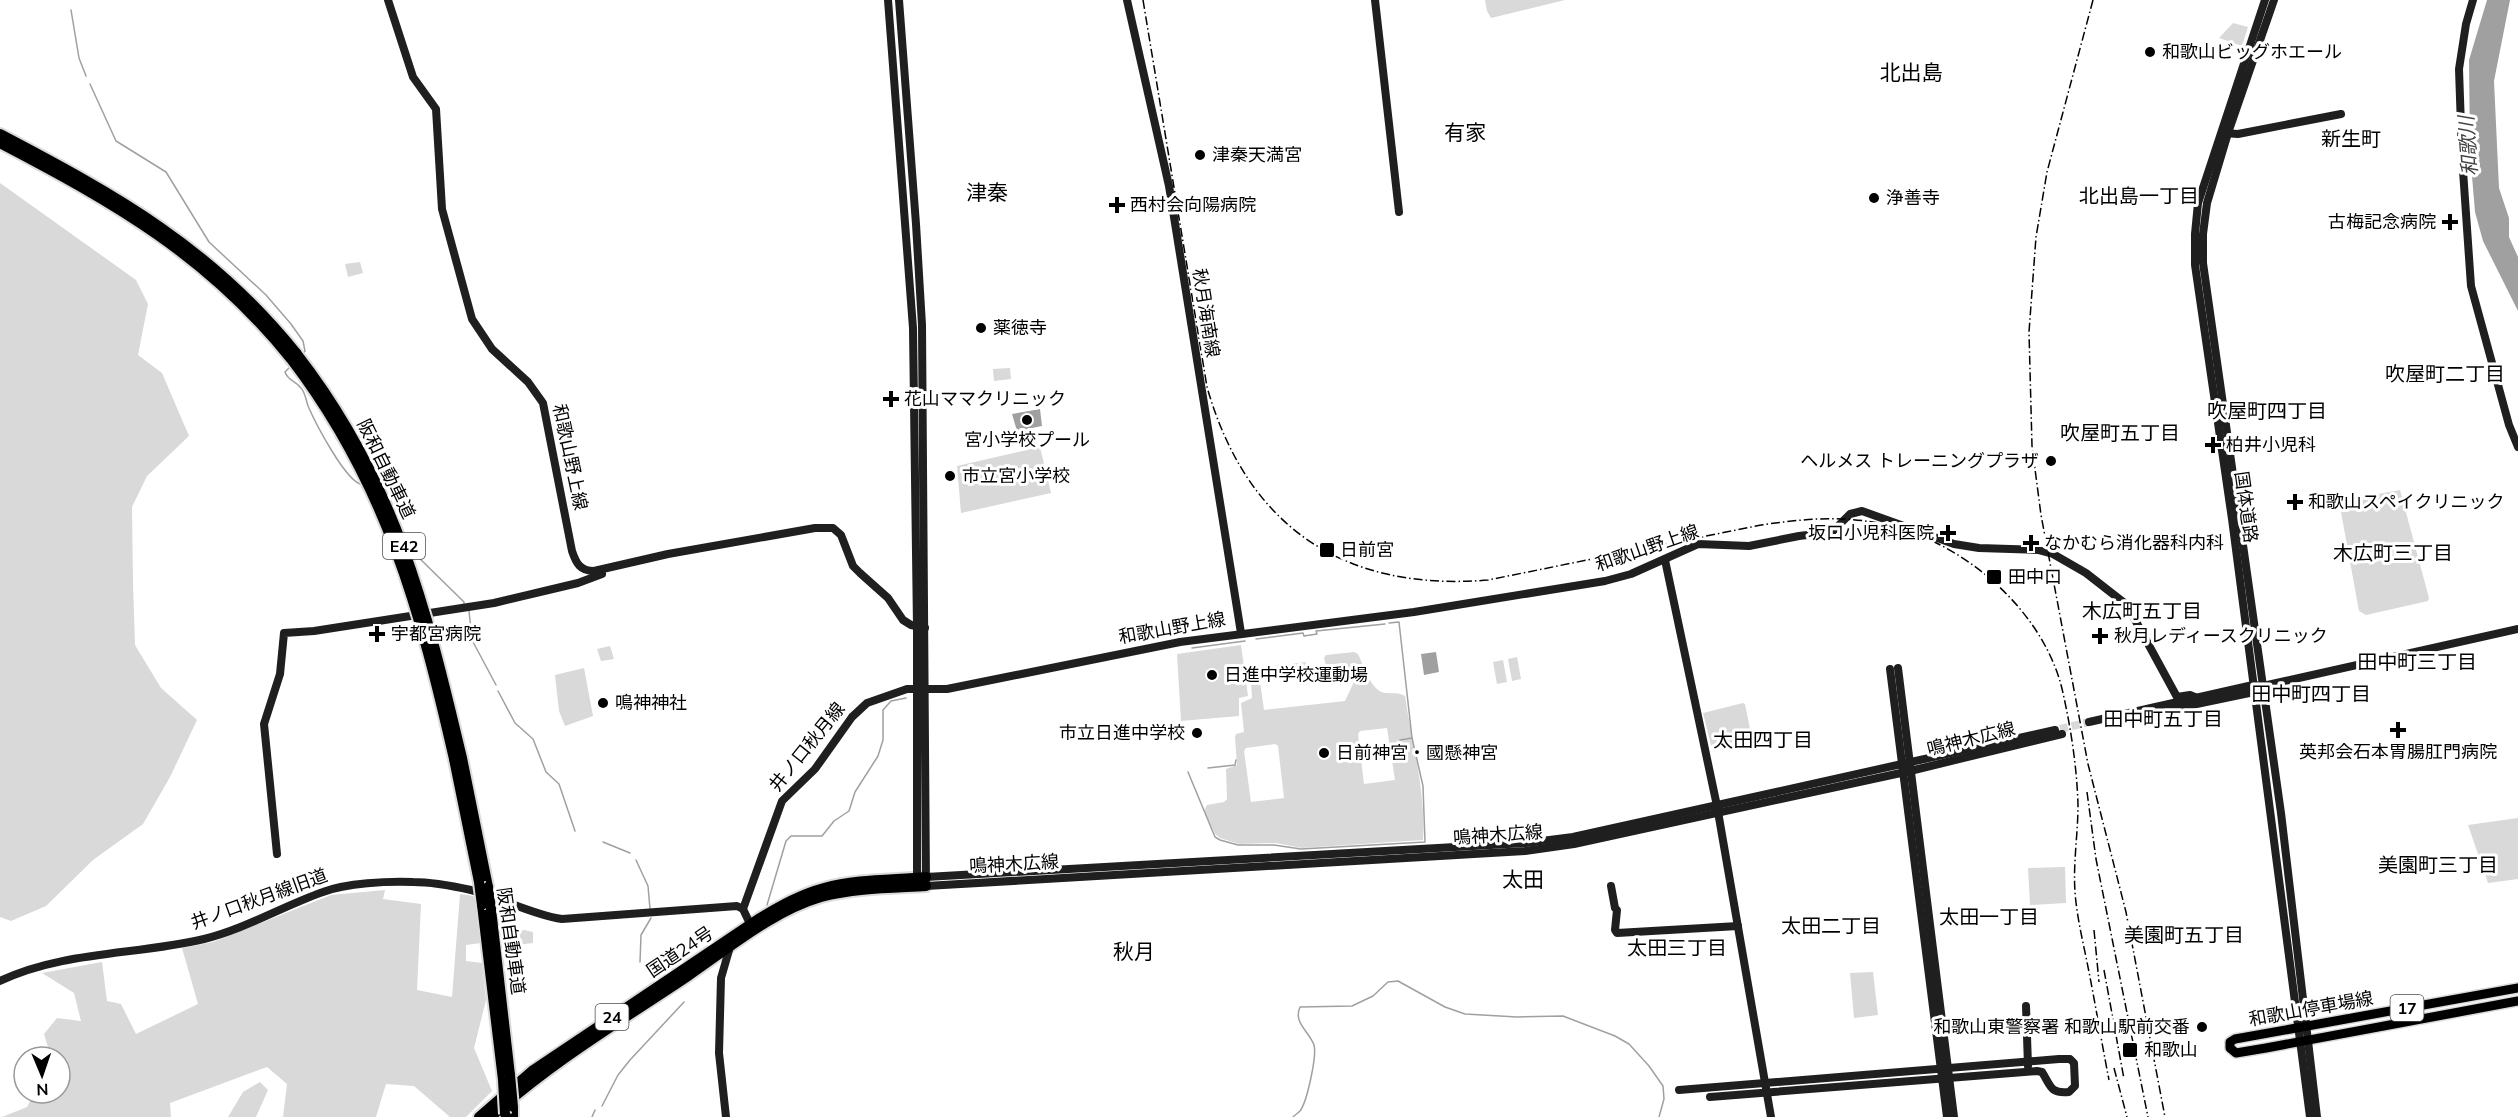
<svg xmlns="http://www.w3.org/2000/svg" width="2518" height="1117" font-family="Mulish,'Noto Sans JP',sans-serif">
  <rect width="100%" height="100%" fill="#fff"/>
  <!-- green -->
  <g fill="#d9d9d9" fill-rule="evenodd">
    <polygon points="1485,0 1565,0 1491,18 1487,11"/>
    <polygon points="2233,23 2248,27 2242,46 2219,38"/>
    <polygon points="0,183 136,280 148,304 138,355 162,373 189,436 147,476 132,507 133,583 135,645 161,688 197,720 170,777 143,824 93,860 46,906 11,921 0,917"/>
    <polygon points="360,262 363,273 348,277 345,264"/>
    <polygon points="1010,368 1011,379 994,381 993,369"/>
    <polygon points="1040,447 1051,493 961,513 957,466"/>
    <polygon points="2400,490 2429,598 2428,601 2366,615 2359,611 2339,501"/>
    <polygon points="1241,645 1248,696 1239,698 1239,716 1181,721 1177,654"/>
    <polygon points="610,646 614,659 601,661 597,649"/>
    <path d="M1354,652L1358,654C1364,666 1371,691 1385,693C1393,694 1398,692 1405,696C1412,744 1426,792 1423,840L1302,848L1276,843L1239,844L1220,838L1215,834L1204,811L1207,805L1224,802L1227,799L1226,769L1237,765L1235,737L1236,734L1244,732L1241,703L1252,698L1250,669L1306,662L1305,668L1259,675L1264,710L1345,701L1353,684V676L1350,674L1328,673L1324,658L1326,655ZM1387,728L1395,780L1364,784L1358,734L1360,731ZM1275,744L1278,746L1284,798L1251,802L1244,751L1246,748Z"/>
    <polygon points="1517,657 1521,679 1512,681 1508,659"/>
    <polygon points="1503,660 1507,682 1497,684 1493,662"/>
    <polygon points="584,668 593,716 565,726 559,711 555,675"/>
    <polygon points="1743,703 1745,704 1752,739 1750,741 1718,745 1718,747 1712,749 1703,713"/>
    <polygon points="2518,818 2518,879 2488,883 2468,825"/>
    <polygon points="2065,867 2066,903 2030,905 2028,868"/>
    <polygon points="385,890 383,899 421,904 417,990 452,997 460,894 473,896 475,899 481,943 466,945 466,961 482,963 486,1000 474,1048 492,1091 466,1117 450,1117 414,1086 386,1084 376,1117 283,1117 287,1084 267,1067 170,1103 171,1117 2,1117 27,1107 34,1093 60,1093 60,1057 51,1057 44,1034 57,1018 81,1021 74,993 42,973 102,962 107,1001 121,1004 136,1034 198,1004 182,948 213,942 331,895"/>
    <polygon points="524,930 533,932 533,943 516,945 514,943 515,933"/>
    <polygon points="1873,972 1878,1015 1854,1018 1850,973"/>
    <polygon points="260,1082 268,1090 256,1117 228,1117 243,1092"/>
  </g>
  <!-- water -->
  <g fill="#a0a0a0">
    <polygon points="2487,0 2510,0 2494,81 2499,188 2509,218 2509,237 2518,257 2518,311 2483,241 2475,212 2470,152 2469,60"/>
    <polygon points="1040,409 1042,426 1017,431 1012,414"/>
    <polygon points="1436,652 1439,672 1424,675 1421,654"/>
  </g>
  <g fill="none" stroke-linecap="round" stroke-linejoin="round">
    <!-- stream -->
    <g stroke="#a0a0a0" stroke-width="1.5">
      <polyline points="71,10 79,58 86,76"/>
      <polyline points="90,84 116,141 166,172 209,242 266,295 291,324 303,341 305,351 302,355"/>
      <path d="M290,367L285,372C288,381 296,381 301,388C305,392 306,400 308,406C315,422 346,483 363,485"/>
      <polyline points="404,535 412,551 464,602 464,605"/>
      <polyline points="469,611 472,640 496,685"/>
      <polyline points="1389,623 1399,622 1412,738 1400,740"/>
      <polyline points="1256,639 1303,633 1304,636 1317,634 1316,631 1385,624"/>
      <polyline points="1192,648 1245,641"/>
      <polyline points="498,691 515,723 533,739 546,772 559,784 575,831"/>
      <polyline points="1208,768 1235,765 1236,760"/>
      <polyline points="1188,772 1215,837 1220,840 1238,845 1274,845 1301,849 1425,842 1423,786 1412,738"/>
      <polyline points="603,842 630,853"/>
      <polyline points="636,860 648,886 650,909"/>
      <polyline points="767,905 786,841 791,836 822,836 834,821 849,811 855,792 878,756 883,740 883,710 891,701 906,698"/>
      <polyline points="640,962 641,935 651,918"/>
      <polyline points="602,1106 618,1075 630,1060 684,1002"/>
      <polyline points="592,1117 595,1110"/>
      <path d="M1293,1117C1295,1115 1298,1113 1300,1111C1307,1102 1317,1056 1314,1045C1309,1031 1293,1023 1300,1007L1352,1006L1373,996L1388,982L1398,981L1445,1007L1465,1014L1517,1017L1563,1016L1615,1036L1629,1044L1649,1066L1663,1086L1664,1099L1659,1117"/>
    </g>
    <!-- secondary-tunnel -->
    <polyline stroke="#d9d9d9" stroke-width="8" stroke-dasharray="8 4" stroke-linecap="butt" points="2060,729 2089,722"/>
    <!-- primary casing -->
    <g stroke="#dbdbdb" stroke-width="12">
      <polyline id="primary" points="2518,988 2235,1039 2230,1042 2230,1048 2236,1053 2266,1048 2518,1001"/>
    </g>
    <!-- highway casing -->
    <g stroke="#dbdbdb" stroke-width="14">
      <g id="highway">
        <path d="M0,134C118,196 212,248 297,354"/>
        <path d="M0,143C115,203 208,256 291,359"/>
        <polyline points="462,758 488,887"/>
        <polyline points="454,759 479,882"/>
        <polyline points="482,905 503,1080"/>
        <polyline points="491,909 510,1075"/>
        <polyline points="513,1107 513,1117"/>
        <path d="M479,1117L532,1071L760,918C780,906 801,894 824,888C857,879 892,880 926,877"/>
        <path d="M491,1117C550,1063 621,1021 688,976C729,948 773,911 821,897C855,888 892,888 926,886"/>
      </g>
    </g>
    <!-- secondary -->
    <g stroke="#1f1f1f" stroke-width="8">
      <path d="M388,0L413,77L436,109L442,209L472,319L492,349L528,382L543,403L572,551C576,563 580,571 594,571L668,554L815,528H833L841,535L853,566L860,573L888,598L903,620L911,625L925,628"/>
      <polyline points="888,0 913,328 917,627 917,884"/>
      <polyline points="899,0 916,224 922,325 926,886 1525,851 1574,844 1910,771 2062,734"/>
      <polyline points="1127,0 1169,186 1241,633"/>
      <polyline points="1375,0 1399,212"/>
      <polyline points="2265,0 2198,203 2195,234 2195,265 2232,519 2310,1117"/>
      <polyline points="2274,0 2228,133 2207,203 2203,234 2203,263 2281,813 2317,1117"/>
      <polyline points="2473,0 2466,24 2459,69 2462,156 2471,286 2509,425 2518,447"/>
      <polyline points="2223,133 2238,134 2341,114"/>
      <polyline points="1665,560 1717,806 1771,1117"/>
      <polyline points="1898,668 1954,1117"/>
      <polyline points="1890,669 1947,1117"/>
      <polyline points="2163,711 2254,692 2258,690"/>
      <polyline points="2089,722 2253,685 2263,686 2518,629"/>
      <polyline points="277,854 264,724 280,674 284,633 314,631 494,603 578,583 602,574"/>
      <polyline points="926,877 1526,843 1573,837 2055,730"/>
      <polyline points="1611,886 1615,908 1617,910 1615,930 1617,933 1738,926"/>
      <polyline points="752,928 743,909 782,801 815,769 852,717 867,703 907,689 947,689 1180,642 1414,612 1605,581 1631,574 1698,544 1749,546 1799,536 1832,532 1850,514 1862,511 1954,544 1979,548 2038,550 2053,554 2086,573 2127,605 2177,697 2190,695 2197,698"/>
      <path d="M0,981C63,951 137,955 204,939C245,929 283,906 323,892C346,883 388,881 413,882C432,882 453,886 471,890C503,898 530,914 562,919L737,906L743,909"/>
      <polyline points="2026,1006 2028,1066"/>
      <path d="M1679,1090L2059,1059H2070L2074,1063L2075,1086L2069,1092C2050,1094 2051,1086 2042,1072L2037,1071L1710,1097"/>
      <polyline points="726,1117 719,1053 721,978 730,947 728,943"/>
    </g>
    <!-- primary -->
    <use href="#primary" stroke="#000" stroke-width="9"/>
    <!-- highway -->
    <use href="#highway" stroke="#000" stroke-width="10"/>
    <!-- rail -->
    <g stroke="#000" stroke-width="1.5" stroke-dasharray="9 3 1.5 3" stroke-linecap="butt">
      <path d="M1143,0L1207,387C1247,527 1344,592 1488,580L1761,525C1796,520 1830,516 1865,521C1952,531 2044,606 2063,693C2071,729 2077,768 2078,805C2078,834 2073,863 2075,892C2077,919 2084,946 2089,972C2096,1008 2102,1044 2109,1080"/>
      <polyline points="2093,0 2047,172 2036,237 2029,332 2032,446 2041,515 2088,764 2126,912 2165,1117"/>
      <polyline points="2087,792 2096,859 2148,1117"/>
      <polyline points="2094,930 2099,982"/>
      <polyline points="2104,970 2124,1079"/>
      <polyline points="2114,1068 2127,1117"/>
    </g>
    <!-- highway-bridge casing -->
    <g stroke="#dbdbdb" stroke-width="14" stroke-linecap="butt">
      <g id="highway-bridge">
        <path d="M297,354C395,480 426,606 462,758"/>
        <path d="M291,359C386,483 420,610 454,759"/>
        <polyline points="479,882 482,905"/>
        <polyline points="488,887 491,909"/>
        <polyline points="510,1075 513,1107"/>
        <polyline points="503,1080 505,1114"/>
      </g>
    </g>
    <!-- highway-bridge -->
    <use href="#highway-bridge" stroke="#000" stroke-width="10"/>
  </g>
  <!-- markers -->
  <g fill="#000" stroke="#fff" stroke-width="2">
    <circle cx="2150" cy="52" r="6"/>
    <circle cx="1200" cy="155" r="6"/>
    <circle cx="1874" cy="198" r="6"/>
    <path d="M1114 196h6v6h6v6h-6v6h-6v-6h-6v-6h6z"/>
    <path d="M2447 213h6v6h6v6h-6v6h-6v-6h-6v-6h6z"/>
    <circle cx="981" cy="328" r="6"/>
    <path d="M888 390h6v6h6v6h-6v6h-6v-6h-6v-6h6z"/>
    <circle cx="1027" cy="420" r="6"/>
    <path d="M2210 436h6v6h6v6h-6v6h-6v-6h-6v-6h6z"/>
    <circle cx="2051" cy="461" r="6"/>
    <circle cx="950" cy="476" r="6"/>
    <path d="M2292 493h6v6h6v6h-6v6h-6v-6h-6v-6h6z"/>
    <path d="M1945 524h6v6h6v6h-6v6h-6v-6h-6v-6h6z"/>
    <path d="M2028 534h6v6h6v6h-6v6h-6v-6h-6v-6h6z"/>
    <rect x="1319" y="542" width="16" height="16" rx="3"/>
    <rect x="1986" y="569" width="16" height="16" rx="3"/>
    <path d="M374 625h6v6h6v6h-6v6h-6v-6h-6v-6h6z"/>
    <path d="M2097 627h6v6h6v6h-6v6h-6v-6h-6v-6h6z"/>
    <circle cx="1212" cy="675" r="6"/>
    <circle cx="603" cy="703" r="6"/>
    <path d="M2395 721h6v6h6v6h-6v6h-6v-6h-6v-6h6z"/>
    <circle cx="1197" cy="733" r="6"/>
    <circle cx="1324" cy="753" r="6"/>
    <circle cx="2202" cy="1027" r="6"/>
    <rect x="2122" y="1042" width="16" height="16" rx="3"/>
  </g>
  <g text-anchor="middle" stroke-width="6" stroke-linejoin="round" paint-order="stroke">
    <!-- shield labels -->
    <g fill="#fff" stroke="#4c4c4c" stroke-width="1.5">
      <rect x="383" y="533" width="42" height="26" rx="4.5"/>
      <rect x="2390.5" y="995" width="33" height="26" rx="4.5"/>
      <rect x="595.5" y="1004" width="33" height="26" rx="4.5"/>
    </g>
    <g font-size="16" font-weight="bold" fill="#000">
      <text x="404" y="552">E42</text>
      <text x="2407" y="1014">17</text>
      <text x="612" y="1023">24</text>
    </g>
    <!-- poi labels -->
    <g font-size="18" fill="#000" stroke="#fff" text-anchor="start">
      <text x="2162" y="58">和歌山ビッグホエール</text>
      <text x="1212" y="161">津秦天満宮</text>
      <text x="1886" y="204">浄善寺</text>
      <text x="1130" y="211">西村会向陽病院</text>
      <text x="2436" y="228" text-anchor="end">古梅記念病院</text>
      <text x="993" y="334">薬徳寺</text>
      <text x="904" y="405">花山ママクリニック</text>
      <text x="1027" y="446" text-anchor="middle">宮小学校プール</text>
      <text x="2226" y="451">柏井小児科</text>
      <text x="2039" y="467" text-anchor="end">ヘルメス トレーニングプラザ</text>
      <text x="962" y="482">市立宮小学校</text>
      <text x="2308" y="508">和歌山スペイクリニック</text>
      <text x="1934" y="539" text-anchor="end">坂口小児科医院</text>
      <text x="2044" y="549">なかむら消化器科内科</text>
      <text x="1340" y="556">日前宮</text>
      <text x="2008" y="583">田中口</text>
      <text x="391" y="640">宇都宮病院</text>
      <text x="2114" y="642">秋月レディースクリニック</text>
      <text x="1224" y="681">日進中学校運動場</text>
      <text x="615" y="709">鳴神神社</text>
      <text x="1185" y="739" text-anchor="end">市立日進中学校</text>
      <text x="2398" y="758" text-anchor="middle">英邦会石本胃腸肛門病院</text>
      <text x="1336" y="759">日前神宮・國懸神宮</text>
      <text x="2190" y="1033" text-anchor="end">和歌山東警察署 和歌山駅前交番</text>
      <text x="2144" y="1056">和歌山</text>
    </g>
    <!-- street labels -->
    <g font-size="18" fill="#000" stroke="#fff">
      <text transform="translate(1206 313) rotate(81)" y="6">秋月海南線</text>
      <text transform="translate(570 457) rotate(78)" y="6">和歌山野上線</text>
      <text transform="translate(386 469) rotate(64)" y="6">阪和自動車道</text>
      <text transform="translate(2246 507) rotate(82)" y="6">国体道路</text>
      <text transform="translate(1647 548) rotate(-19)" y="6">和歌山野上線</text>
      <text transform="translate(1172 628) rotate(-10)" y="6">和歌山野上線</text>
      <text transform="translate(1971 739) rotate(-14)" y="6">鳴神木広線</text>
      <text transform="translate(807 747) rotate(-51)" y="6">井ノ口秋月線</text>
      <text transform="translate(1498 835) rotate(-4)" y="6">鳴神木広線</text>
      <text transform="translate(1014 864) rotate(-3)" y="6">鳴神木広線</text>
      <text transform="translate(259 899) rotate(-20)" y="6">井ノ口秋月線旧道</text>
      <text transform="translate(511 941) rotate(82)" y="6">阪和自動車道</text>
      <text transform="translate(680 952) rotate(-34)" y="6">国道24号</text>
      <text transform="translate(2311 1009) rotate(-10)" y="6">和歌山停車場線</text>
    </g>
    <!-- neighbourhood labels -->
    <g font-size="20" fill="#000" stroke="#fff">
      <text x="2351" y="146">新生町</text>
      <text x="2139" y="203">北出島一丁目</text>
      <text x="2445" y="381">吹屋町二丁目</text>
      <text x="2267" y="418">吹屋町四丁目</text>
      <text x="2120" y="440">吹屋町五丁目</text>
      <text x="2393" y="560">木広町三丁目</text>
      <text x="2142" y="618">木広町五丁目</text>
      <text x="2417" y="669">田中町三丁目</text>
      <text x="2311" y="701">田中町四丁目</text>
      <text x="2163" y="726">田中町五丁目</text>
      <text x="1763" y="747">太田四丁目</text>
      <text x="2438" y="872">美園町三丁目</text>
      <text x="1989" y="924">太田一丁目</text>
      <text x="1831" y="933">太田二丁目</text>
      <text x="2184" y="942">美園町五丁目</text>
      <text x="1677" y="955">太田三丁目</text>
    </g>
    <!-- water labels -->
    <g font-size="20" font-style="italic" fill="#414141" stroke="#fff">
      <text transform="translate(2468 146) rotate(-94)" y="7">和歌川</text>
    </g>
    <!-- quarter labels -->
    <g font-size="21" fill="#000" stroke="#fff">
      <text x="1911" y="80">北出島</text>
      <text x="1465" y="140">有家</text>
      <text x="987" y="200">津秦</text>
      <text x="1523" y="887">太田</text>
      <text x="1134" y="959">秋月</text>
    </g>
  </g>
  <!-- north arrow -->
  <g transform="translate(42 1075) rotate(178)"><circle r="28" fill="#ffffff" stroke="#999999" stroke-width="1.5"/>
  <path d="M0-4.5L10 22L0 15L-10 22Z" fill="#000000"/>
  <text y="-9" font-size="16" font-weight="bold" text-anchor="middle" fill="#000000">N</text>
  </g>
</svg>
